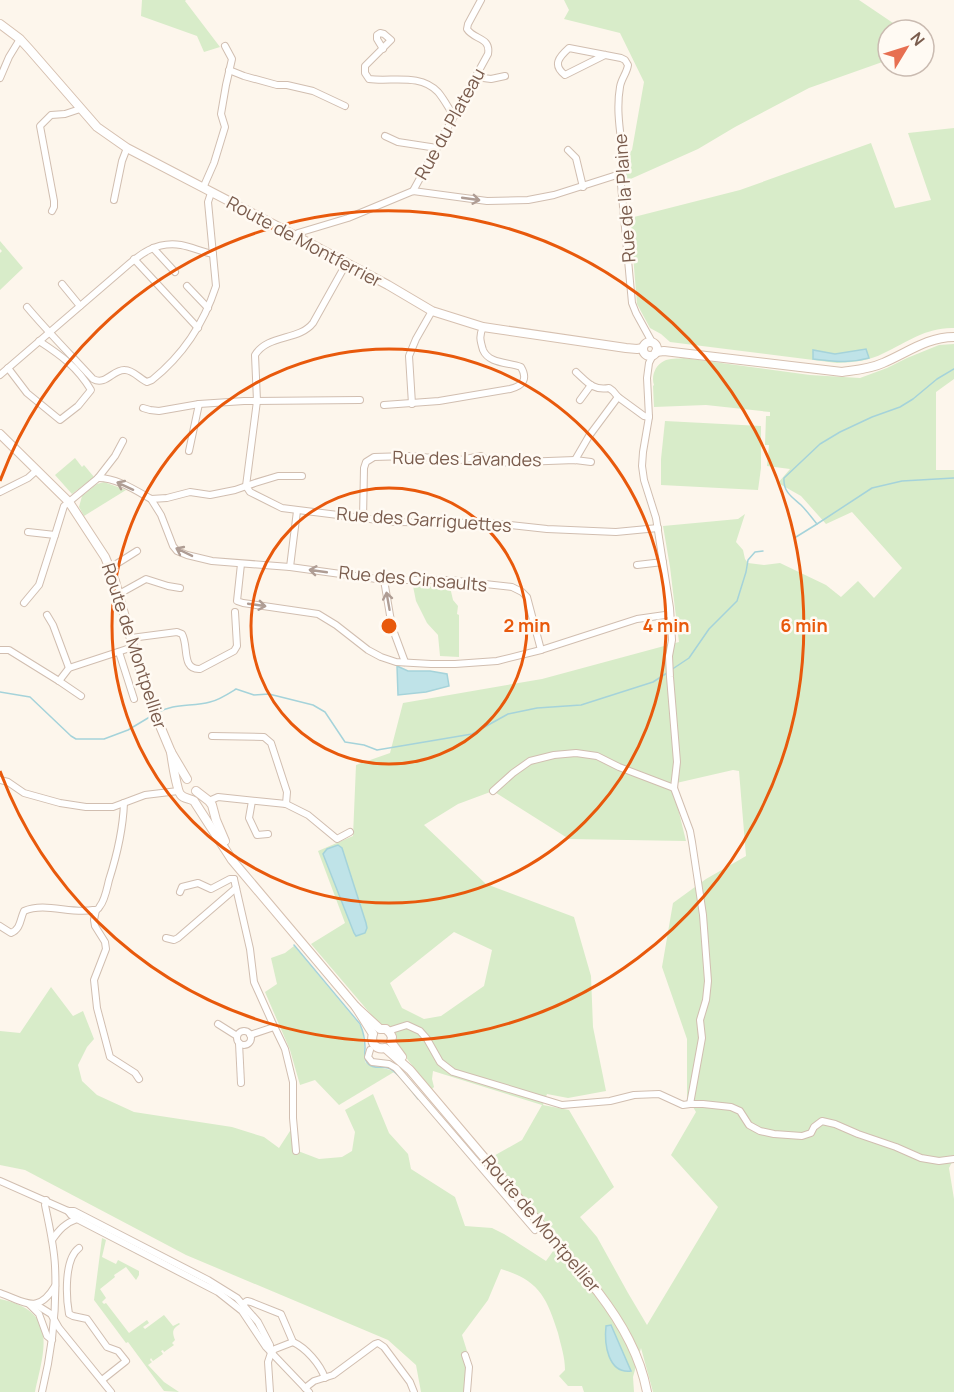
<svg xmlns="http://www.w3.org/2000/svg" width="954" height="1392" font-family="Manrope,sans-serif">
  <rect width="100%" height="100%" fill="#fdf6ec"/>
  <!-- green -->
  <g fill="#d8ecc9" fill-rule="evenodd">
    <polygon points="142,0 186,0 185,1 220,47 204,52 197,36 141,16"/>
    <polygon points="564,0 859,0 893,23 893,30 888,30 888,60 809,88 735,127 698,149 626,181 623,161 632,150 644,82 620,33 564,19 569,10"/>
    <path d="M954,128V328C927,327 907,342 884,353C869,361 854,362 837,363L670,342L661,334L650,328L637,304L630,218L740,190L871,143L895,208L931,200L908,133Z"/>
    <polygon points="0,241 23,268 0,290 0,253 2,251 0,249"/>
    <path d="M954,344V379L936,392V470H954V1158L949,1168L954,1199V1392H653L641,1348L633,1377L634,1392H584L582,1386H568L559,1376L565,1370C565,1357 561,1346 558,1333C547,1298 539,1280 501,1269L488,1300L462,1335L471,1364V1392H421L416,1365L388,1340L186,1255L25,1170L0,1165V1031L20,1033L51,987L73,1016L83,1011L94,1039L87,1047L78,1065L82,1081L97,1095L134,1112L232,1127L264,1137L279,1148L290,1131L297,1133L298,1151L319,1159L342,1157L352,1151L355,1132L345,1110L373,1094L389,1133L408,1154L411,1169L455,1197L465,1226L492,1228L504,1234L546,1261L561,1240L490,1158L522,1140L542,1105L433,1071L432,1079L434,1087L431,1090L398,1047L396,1034L389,1027L380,1025L311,944L345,923L318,851L353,836L356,765L390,753L403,703L542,679L679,642L670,567L663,526L738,519L745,514L736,542L743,550L745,559L748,563L764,565L780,563L826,585L841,597L858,581L874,598L902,568L852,512L826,524L801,496L778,483L790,469L767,466L769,445H765L766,416H770V412L706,405L654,407L653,386L654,385C651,377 655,365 664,361C669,358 678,359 684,358L810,375L860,378L887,368L907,358L939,345ZM733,770L739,771L746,856L706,879L673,903L662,967L687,1039V1097L696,1112L671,1155L718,1207L647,1325L628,1293L597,1237L580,1217L614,1187L569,1110L543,1105L547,1094L568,1098L606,1091L593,1027L591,976L574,917L486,884L424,825L458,804L493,791L569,839L686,841L672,784ZM454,932L492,950L484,986L441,1016L424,1019L402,1008L390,983Z"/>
    <polygon points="665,421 761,426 761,468 758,490 661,485 661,459"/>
    <polygon points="75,458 82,467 84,465 94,477 72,494 55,475"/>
    <polygon points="104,482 126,490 84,516 79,507 82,496 97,484"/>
    <polygon points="413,586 450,587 453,600 458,606 457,614 459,615 459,657 440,656 438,635 427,623 416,601"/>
    <path d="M294,946L359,1024L363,1030L365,1062C373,1070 385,1066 394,1072L339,1105L315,1080L300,1085L290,1050L265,992L277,984L271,958L285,953Z"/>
    <path d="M102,1238L106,1240L102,1257L116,1264L118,1260L139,1271V1275L136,1280L126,1267L114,1275L115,1277L100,1289L106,1298L102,1302L104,1304L106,1303L129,1333L147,1320L149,1323L143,1327L145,1329L164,1315L173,1326L179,1323L180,1324C172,1329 172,1332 175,1340L172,1343L174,1345L164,1352L163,1350L161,1351L163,1354L153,1361L151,1358L150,1360L152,1362L148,1365L164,1382L179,1392L164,1391L128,1342L126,1343L94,1300Z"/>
    <path d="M0,1299C58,1311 45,1348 35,1392H0Z"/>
  </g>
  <!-- water -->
  <g fill="#bfe3e8" stroke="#a5d3da" stroke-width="1.5">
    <path d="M866,349L869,358C848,364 834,361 813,359V350L835,354Z"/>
    <polygon points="397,666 408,671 430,671 447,674 449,686 426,692 398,695"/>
    <polygon points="338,845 342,848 366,923 367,928 365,933 356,936 354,933 323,854 327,849"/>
    <path d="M611,1325L631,1371C608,1374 604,1344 606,1326Z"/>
  </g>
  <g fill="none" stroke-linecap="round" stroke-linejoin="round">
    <!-- stream -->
    <g stroke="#a5d3da" stroke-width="1.5">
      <polyline points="817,524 872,488 902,481 954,478"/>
      <path d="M796,537L817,524C812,518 807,511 801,505C792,497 783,492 784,478L820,444L840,432L872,417L900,407L913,399L937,379L954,369"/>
      <polyline points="671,670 689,658 709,629 737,601 746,572 748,560 755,552 763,551"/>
      <polyline points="0,692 30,697 71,736 76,739 104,739 128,730 153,715"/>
      <path d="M157,713C174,703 192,707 210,702C219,700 228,694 236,689L254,695L269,694L313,705L325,712L345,742L364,745L377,750L472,734L508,714L537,708L581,705L653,682L667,673"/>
      <path d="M294,945L360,1024C363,1031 365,1039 365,1047C365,1052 364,1057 366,1061C371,1070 381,1066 388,1068C398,1071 411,1091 418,1099"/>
    </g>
    <!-- street casing -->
    <g stroke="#d1beb0" stroke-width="8">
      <g id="street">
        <path d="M383,49L377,39V35L380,33L384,34L391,40L365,66V73L369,79C392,82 420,73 438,92C444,99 449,109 454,116"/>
        <path d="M605,55L565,75C552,65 559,57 569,48L621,58L625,60L628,65C627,73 621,79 620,87C615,115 623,143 624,171L620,174L632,303L636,313L652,342"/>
        <polyline points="229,70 244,76 277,85 287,85 313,91 345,106"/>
        <polyline points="476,77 491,79 505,76"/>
        <polyline points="0,78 9,57 20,39"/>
        <polyline points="385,136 398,142 437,148"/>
        <polyline points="568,150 576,158 583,187"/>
        <polyline points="203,188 214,163 225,127 221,114 226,85 232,59 225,46"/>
        <path d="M413,191L488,54C491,37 474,40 467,29L468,24L481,0"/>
        <polyline points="114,200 122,161 127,148"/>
        <polyline points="52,211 54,207 54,201 40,126 51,115 65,114 80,109"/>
        <polyline points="296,236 298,233 348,218 413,191 487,201 528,200 554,195 620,174"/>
        <polyline points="153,248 175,272"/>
        <polyline points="134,259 198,328"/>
        <polyline points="62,284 80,306"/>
        <polyline points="187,286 208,308"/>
        <path d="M27,307C48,332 71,355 93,379C106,386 113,369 125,370C133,370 140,379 147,382L152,380C182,356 204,323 216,286L208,202L211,193"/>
        <polyline points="653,355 649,363 647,378 649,417 643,452 642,466 644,480 656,518 670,608 672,640 669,656 670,677 677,762 674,788 690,831 692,842 703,915 708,981 706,1000 700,1020 702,1038 690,1104"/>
        <path d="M8,368L27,393L60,420L78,406L91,390C77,367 62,356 39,341"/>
        <path d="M576,372C587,382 593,391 609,388L613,391L618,397L644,416L649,417"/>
        <path d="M0,375L122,270C140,254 156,241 181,245C192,247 202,252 213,254"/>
        <polyline points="580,400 591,385"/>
        <polyline points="412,404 409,356 416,339 432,311"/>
        <path d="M384,405L439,401L510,389C523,386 528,379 521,367C508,362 489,364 483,350C480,340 479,336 483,327"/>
        <polyline points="143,408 150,410 159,411 199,404 244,401 360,400"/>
        <polyline points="189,451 199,404"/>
        <polyline points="575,460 589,436 618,397"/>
        <path d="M98,478C117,478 135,490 151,499L167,498L190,492L210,495L235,490L255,483L278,476H302"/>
        <polyline points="246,486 250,492 282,508 394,522 491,523 547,529 616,532 658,528"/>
        <path d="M246,486L257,401L255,355C268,334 299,341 313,323L346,264"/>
        <polyline points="0,492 28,478 37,470"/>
        <polyline points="151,499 161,515 173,546 177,551 187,555 212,561 290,567 384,580 449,580 512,587 522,592 527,597 541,650"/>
        <polyline points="363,519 364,468 366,462 374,457 408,456 460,460 481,456 491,463 575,460 591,462"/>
        <polyline points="28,532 55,535 64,506 98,478 115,456 123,441"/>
        <polyline points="241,564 237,601 243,603 318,614 336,625 368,650 381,657 396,662 431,664 455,664 497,661 541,650 637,619 665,615 669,612"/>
        <polyline points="637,565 663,562"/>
        <polyline points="290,567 297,511"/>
        <polyline points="110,568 137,551"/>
        <polyline points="384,580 392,627 405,662"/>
        <polyline points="119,594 146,579 168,586 180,588"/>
        <polyline points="24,603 39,585 55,535"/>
        <polyline points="47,615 53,625 69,668"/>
        <path d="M131,638L177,632L182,634C189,646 181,670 200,669L234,651L237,646L235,612"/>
        <polyline points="0,650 9,650 59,681 81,696"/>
        <polyline points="119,652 134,699"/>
        <polyline points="59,681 69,668 133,647"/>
        <polyline points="212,736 264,737 271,743 287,792 286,804"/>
        <polyline points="0,780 8,782 24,793 60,803 86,807 113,807 145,795 178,791"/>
        <polyline points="493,791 513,773 530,761 554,755 576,753 597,756 619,767 674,788"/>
        <polyline points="209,801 218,797 286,804 308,815 337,839 350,832"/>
        <polyline points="252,801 249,818 257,835 268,834"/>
        <polyline points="234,879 250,949 254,982 272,1022 285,1049 293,1082 293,1118 296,1151"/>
        <polyline points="180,892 182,887 198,883 211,889 230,879 234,879"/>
        <polyline points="96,910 94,920 95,926 105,942 106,949 94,980 97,1008 110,1057 135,1073 139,1079"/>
        <path d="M0,926L11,933C21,929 20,919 24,911C45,902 70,914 93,910C97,910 98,910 100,906C105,900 107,888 109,880C117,855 123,830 124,803"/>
        <polyline points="166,938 174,940 178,938 236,888"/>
        <polyline points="218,1024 237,1036"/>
        <circle cx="244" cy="1038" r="7"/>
        <polyline points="388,1031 407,1025 420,1031 427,1039 440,1062 453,1072 562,1105 610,1101 634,1095 659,1094 683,1105 690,1104 703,1104 731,1107 740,1111 749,1125 760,1131 774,1134 802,1136 811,1133 814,1127 822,1121 835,1124 858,1134 896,1147 921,1158 939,1161 954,1159"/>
        <polyline points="250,1035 274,1027"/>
        <polyline points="239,1043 241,1083"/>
        <polyline points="370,1050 368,1057 372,1062 389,1064 396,1068 535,1230"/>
        <polyline points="0,1181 68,1211 74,1211 208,1280 237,1298 258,1322 270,1345 271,1353 268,1362 270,1392"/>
        <polyline points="68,1211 71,1215 77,1219 218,1292 242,1311 266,1347 309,1392"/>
        <path d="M52,1240C59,1230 65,1223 77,1219"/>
        <path d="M79,1248C64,1259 66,1297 69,1314L73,1316L87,1319L107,1347L118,1351L126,1361L102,1380"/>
        <path d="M0,1293C25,1302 38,1315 55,1286"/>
        <polyline points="29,1304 39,1314 47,1336 52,1340"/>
        <polyline points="35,1304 51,1314 59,1328 111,1392"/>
        <path d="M243,1304L247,1301L251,1302L281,1314L293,1342C306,1348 320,1364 325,1378"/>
        <polyline points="271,1353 275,1349 293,1342"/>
        <polyline points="465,1355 469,1367 467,1392"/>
        <polyline points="305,1388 314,1381 333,1375 375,1344 378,1343 384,1347 410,1382 414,1392"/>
        <path d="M42,1392C52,1351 57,1308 55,1266C54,1245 49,1225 45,1205L46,1200"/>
      </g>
    </g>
    <!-- secondary casing -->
    <g stroke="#d6c0b0" stroke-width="10">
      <g id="secondary">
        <polyline points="0,24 20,39 30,50 97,127 127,148 296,236 388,285 432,311 483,327 626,348 637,349 643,348"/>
        <circle cx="650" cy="349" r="7"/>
        <path d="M656,352L664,351L842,372C856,370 870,369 883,363C907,353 927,337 954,337"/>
        <polyline points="0,434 69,502 105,557 115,581 136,657 153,709 171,752 187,779"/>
        <path d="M171,752C172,759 177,792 181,795C184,799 190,798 194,801L232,860L356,1007L380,1029H386L390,1033L392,1037L391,1042L402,1057"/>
        <polyline points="196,791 209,801 212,805 216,820 225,841"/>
        <path d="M356,1007L373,1034C370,1043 376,1050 385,1048L410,1070L598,1292C621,1322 640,1354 647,1392"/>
      </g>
    </g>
    <!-- street -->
    <use href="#street" stroke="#fff" stroke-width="6"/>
    <!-- secondary -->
    <use href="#secondary" stroke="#fff" stroke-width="8"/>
  </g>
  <!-- one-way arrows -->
  <defs><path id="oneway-shaft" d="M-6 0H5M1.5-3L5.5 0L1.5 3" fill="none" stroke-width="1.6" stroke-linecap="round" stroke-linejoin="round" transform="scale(1.5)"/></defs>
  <g stroke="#af9d94">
    <use href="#oneway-shaft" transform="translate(471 199) rotate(8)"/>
    <use href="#oneway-shaft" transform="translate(125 486) rotate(-155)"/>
    <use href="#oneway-shaft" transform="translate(184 552) rotate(-154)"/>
    <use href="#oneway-shaft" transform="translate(318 571) rotate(-172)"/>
    <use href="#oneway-shaft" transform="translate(388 601) rotate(-100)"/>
    <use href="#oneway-shaft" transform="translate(257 605) rotate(8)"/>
  </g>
  <!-- distance rings -->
  <g fill="none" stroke="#e8590c" stroke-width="3">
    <circle cx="389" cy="626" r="138"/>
    <circle cx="389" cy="626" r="277"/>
    <path d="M0 481A415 415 0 1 1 0 771"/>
  </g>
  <g text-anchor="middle" stroke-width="5" stroke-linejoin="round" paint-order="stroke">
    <!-- street labels -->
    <g font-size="18" fill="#7a5c4d" stroke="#fffaf3">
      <text transform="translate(450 124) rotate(-61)" y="6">Rue du Plateau</text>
      <text transform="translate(625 198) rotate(-94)" y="6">Rue de la Plaine</text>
      <text transform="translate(304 242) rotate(28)" y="6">Route de Montferrier</text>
      <text transform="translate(467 459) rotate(1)" y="6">Rue des Lavandes</text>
      <text transform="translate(424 520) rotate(4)" y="6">Rue des Garriguettes</text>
      <text transform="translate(413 579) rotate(5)" y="6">Rue des Cinsaults</text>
      <text transform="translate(134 646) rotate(72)" y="6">Route de Montpellier</text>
      <text transform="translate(541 1224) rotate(50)" y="6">Route de Montpellier</text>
    </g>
  </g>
  <circle cx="389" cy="626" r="9" fill="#e8590c" stroke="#fffaf3" stroke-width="3"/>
  <g font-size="18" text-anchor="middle" font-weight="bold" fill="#e8590c" stroke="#fffaf3" stroke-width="5" stroke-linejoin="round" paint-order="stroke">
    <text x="527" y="632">2 min</text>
    <text x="666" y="632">4 min</text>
    <text x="804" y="632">6 min</text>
  </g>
  <!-- north arrow -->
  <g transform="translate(906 48) rotate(52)"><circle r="28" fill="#fffaf3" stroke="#cabbb1" stroke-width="1.5"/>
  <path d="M0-4.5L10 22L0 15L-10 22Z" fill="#e76f51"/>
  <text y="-9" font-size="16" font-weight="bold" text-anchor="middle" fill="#7a5c4d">N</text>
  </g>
</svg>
